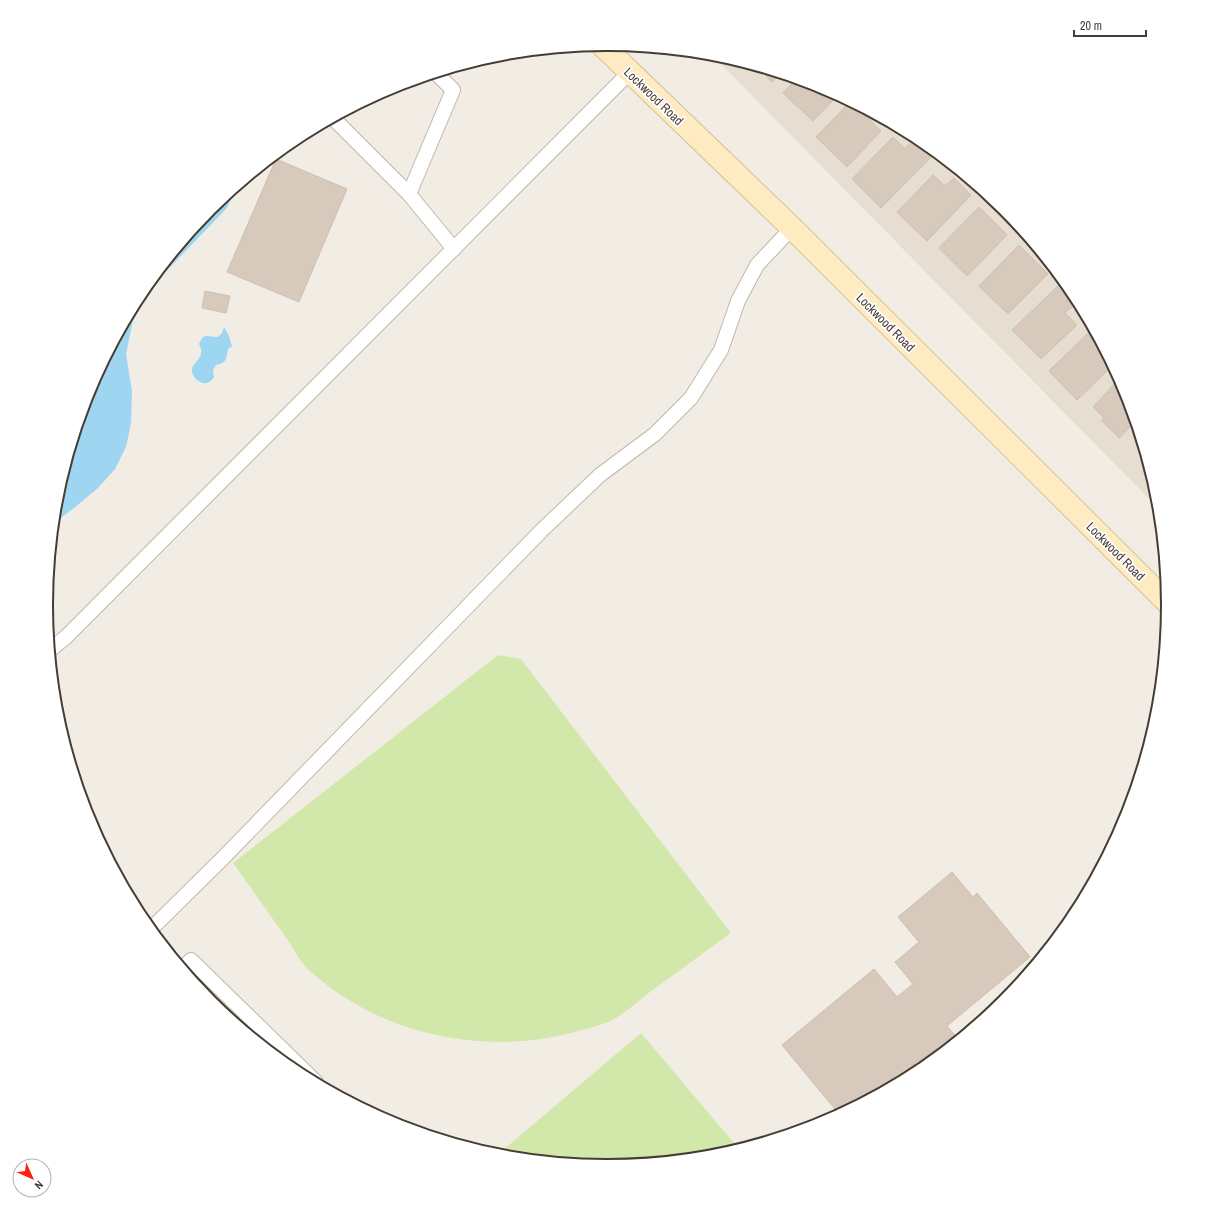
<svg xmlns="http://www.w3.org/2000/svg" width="1214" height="1210" font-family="'Archivo Narrow',sans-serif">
  <rect width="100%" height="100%" fill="#f2ede4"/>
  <!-- residential -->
  <polygon fill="#e7ded2" points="711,54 717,55 822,87 919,139 1004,208 1074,294 1125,391 1157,496 1158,508"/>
  <!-- green -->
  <g fill="#d2e8ab">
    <path d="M498,655L521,659L731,933C704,953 677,972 650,992C640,1000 625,1013 614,1019C601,1026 585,1029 571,1033C481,1056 379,1034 310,971C301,964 294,949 287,939C269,914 251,888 233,863Z"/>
    <polygon points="641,1033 739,1149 716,1155 607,1166 497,1155"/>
  </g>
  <!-- water -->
  <g fill="#9ed6f2">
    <polygon points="235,188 227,208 150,288 135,311 126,354 132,391 131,423 126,447 115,469 98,488 74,508 54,523 57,495 89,390 141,293 210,208"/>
    <path d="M224,327L229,336L232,346L228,349C226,359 227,363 216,365L213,370L214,377C211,381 208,384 203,383C200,382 197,381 195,378C186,365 200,363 201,353C202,350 200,347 199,344C204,332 208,337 218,337L222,333Z"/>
  </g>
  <!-- building -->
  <g fill="#d7cabc" stroke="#cfbfac">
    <polygon points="707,54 717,55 721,56 716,62"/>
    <polygon points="757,67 780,74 772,82"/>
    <polygon points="796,79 822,87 838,95 813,121 783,93"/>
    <polygon points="850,102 874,115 869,119 881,131 847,167 816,137"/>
    <polygon points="893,137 905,149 914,138 932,156 881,208 852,179"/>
    <polygon points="276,159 347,189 299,302 227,272"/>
    <polygon points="933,175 945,186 954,178 971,195 927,241 897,212"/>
    <polygon points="979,207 1007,235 967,276 939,248"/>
    <polygon points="1019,245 1048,274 1008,314 979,286"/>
    <polygon points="1061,283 1076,297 1078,301 1065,313 1077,325 1041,359 1012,330"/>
    <polygon points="205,291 230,296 226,313 202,308"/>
    <polygon points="1092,329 1112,366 1077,400 1049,371"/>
    <polygon points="1119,379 1125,391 1135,422 1119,438 1102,421 1104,418 1093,407"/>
    <polygon points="952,872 973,897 977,893 1030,957 947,1026 958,1039 918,1072 839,1114 782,1045 874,969 897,997 913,984 895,962 919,942 898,917"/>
  </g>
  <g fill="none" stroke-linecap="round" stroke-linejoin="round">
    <!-- service casing -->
    <g stroke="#c1b7a9" stroke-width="16">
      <g id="service">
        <polyline points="436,73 453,90 409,194 454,249"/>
        <polyline points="333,118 409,194"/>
        <polyline points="50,650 66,637 630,72"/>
        <polyline points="151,929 222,859 541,531 600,475 655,434 691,398 721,350 738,301 757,265 792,228"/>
        <polyline points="183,968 191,960 316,1082"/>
      </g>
    </g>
    <!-- secondary casing -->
    <g stroke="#d7c094" stroke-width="24">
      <polyline id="secondary" points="602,45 792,228 1168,603"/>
    </g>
    <!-- service -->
    <use href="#service" stroke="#fff" stroke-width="14"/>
    <!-- secondary -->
    <use href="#secondary" stroke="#ffebc1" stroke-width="22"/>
  </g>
  <g text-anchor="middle" stroke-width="3.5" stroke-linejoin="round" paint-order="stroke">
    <!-- street labels -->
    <g font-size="13" fill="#453d34" stroke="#fff">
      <text transform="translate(654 96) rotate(44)" y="5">Lockwood Road</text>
      <text transform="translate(886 322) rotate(45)" y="5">Lockwood Road</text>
      <text transform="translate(1116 551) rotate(45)" y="5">Lockwood Road</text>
    </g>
  </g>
  <!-- crop -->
  <path d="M0 0H1214V1210H0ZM53 605a554 554 0 1 1 1108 0a554 554 0 1 1-1108 0Z" fill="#fff" fill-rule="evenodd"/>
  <path fill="none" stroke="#453d34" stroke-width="2" d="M53 605a554 554 0 1 1 1108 0a554 554 0 1 1-1108 0Z"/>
  <!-- north arrow -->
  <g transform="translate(32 1178) rotate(135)"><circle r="19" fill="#ffffff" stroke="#b5b1ae"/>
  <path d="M0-3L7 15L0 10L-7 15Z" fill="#ff200e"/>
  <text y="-6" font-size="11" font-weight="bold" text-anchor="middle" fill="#453d34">N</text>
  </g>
  <!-- scale -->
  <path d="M1074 30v6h72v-6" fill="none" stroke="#453d34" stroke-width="2"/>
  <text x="1080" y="30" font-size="12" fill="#453d34" stroke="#ffffff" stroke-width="3" paint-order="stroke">20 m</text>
</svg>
